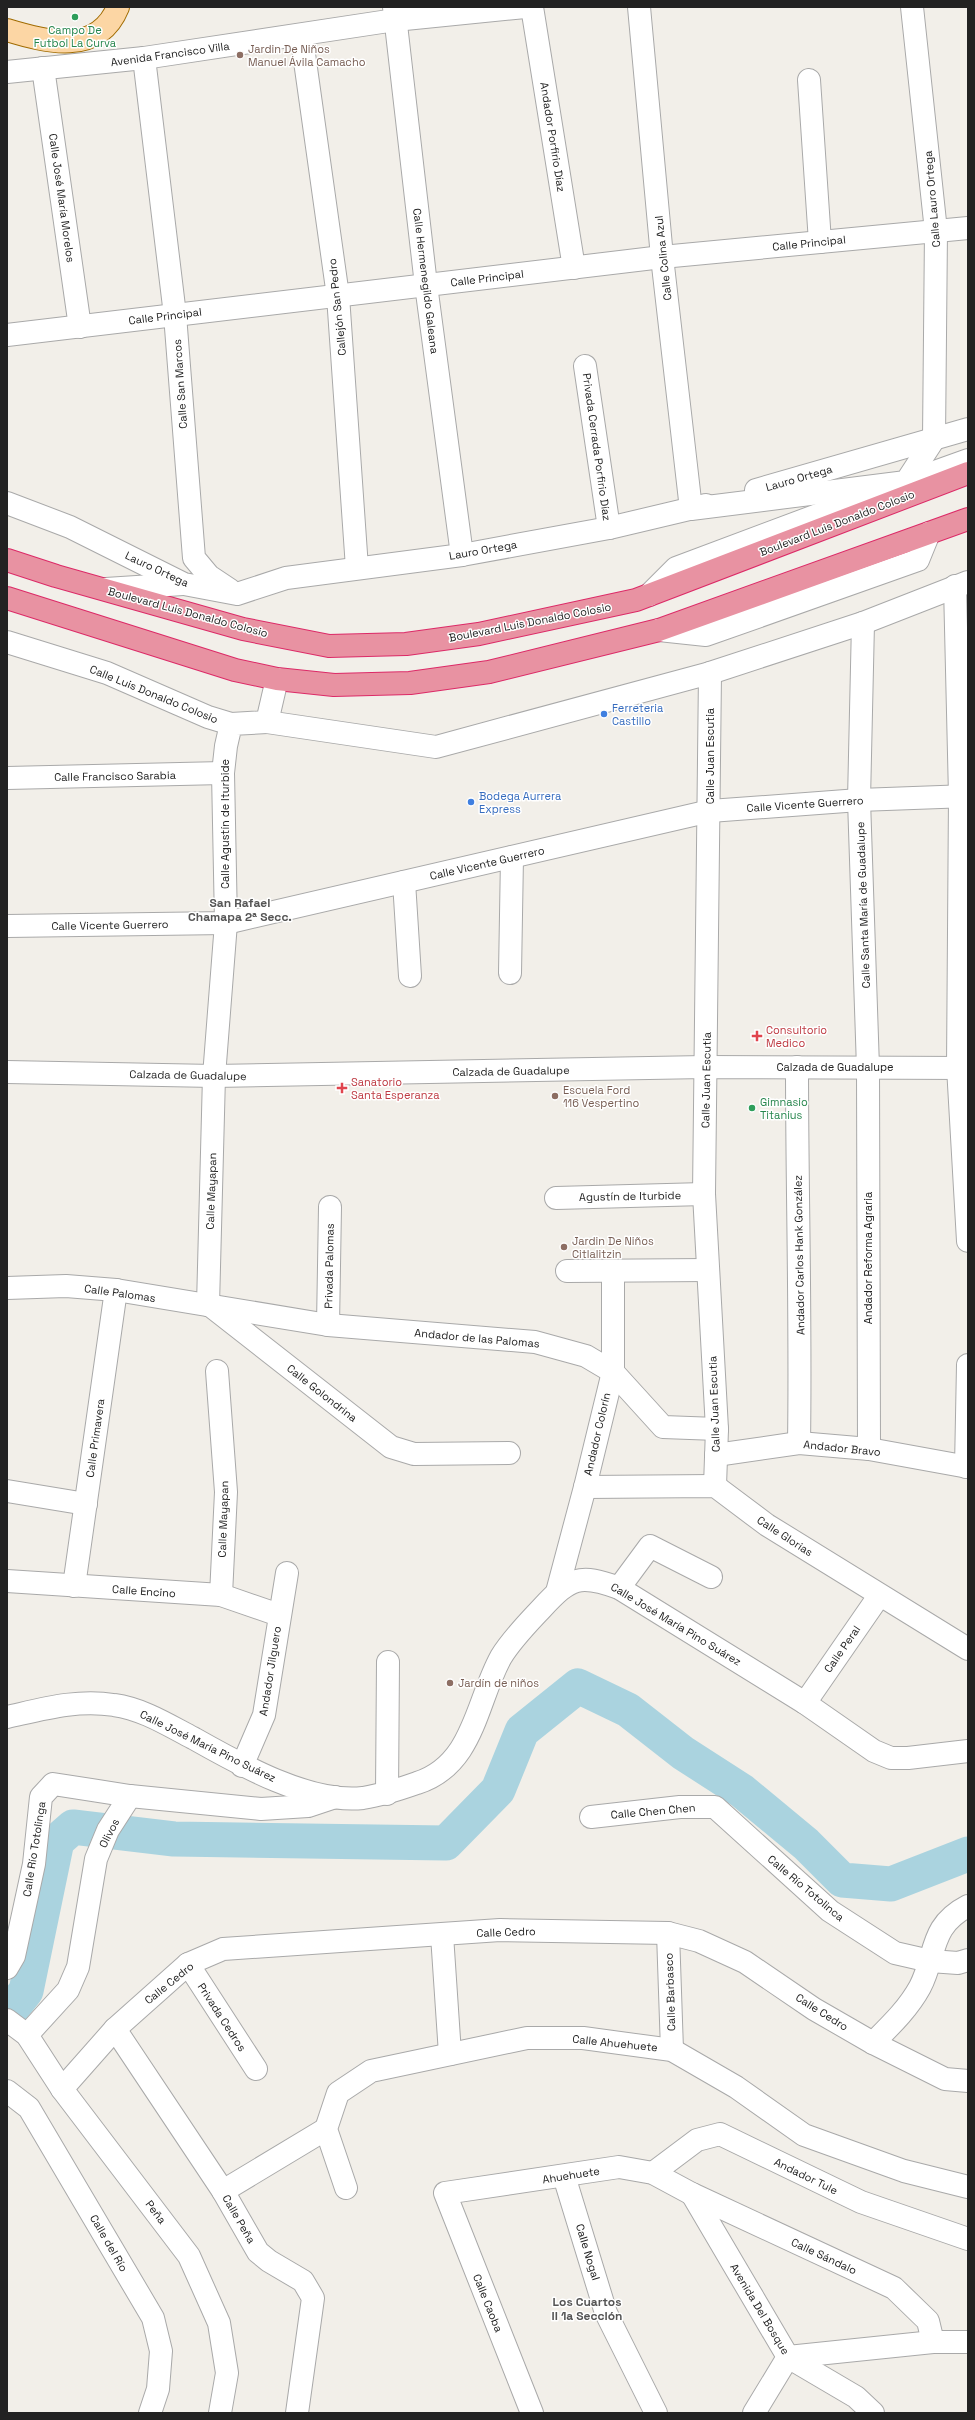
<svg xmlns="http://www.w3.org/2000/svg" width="975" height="2420" font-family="'Space Grotesk',sans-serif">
  <rect width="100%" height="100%" fill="#f2efe9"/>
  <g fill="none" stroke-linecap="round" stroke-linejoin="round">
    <!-- river -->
    <polyline stroke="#aad3df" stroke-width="35" points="14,2006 26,1991 57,1841 73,1827 174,1839 446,1843 498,1790 522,1731 578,1686 628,1710 683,1753 742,1791 806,1844 842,1880 891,1884 968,1854"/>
    <!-- minor casing -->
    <g stroke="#a9a9a9" stroke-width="24">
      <g id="minor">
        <polyline points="394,7 426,285 462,555"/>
        <polyline points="532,7 574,268"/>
        <polyline points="639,7 662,257 691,509 906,482 934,439 936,231 912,7"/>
        <polyline points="303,47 338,296 357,568"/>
        <polyline points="144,58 175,315 194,558 209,576 230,590"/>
        <polyline points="43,68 80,327"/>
        <polyline points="7,72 144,58 395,20 525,7"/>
        <polyline points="809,80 820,242"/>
        <polyline points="7,335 662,257 968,228"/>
        <polyline points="585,366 609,528"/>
        <polyline points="901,484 968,460"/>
        <polyline points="756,490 968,429"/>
        <polyline points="7,503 70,527 184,584 237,594 286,578 462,555 609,528 706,505"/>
        <polyline points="955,586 960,796 958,1067 968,1241"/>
        <polyline points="106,589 183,584"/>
        <polyline points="649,595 676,568 871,495"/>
        <polyline points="863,623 859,800 868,1068 869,1449"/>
        <polyline points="659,630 706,635 918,560 929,533"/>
        <polyline points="7,642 107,673 208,717 231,724"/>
        <polyline points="710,673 704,1194 717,1429 715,1486"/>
        <polyline points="267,722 436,747 710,673 863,623 968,582"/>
        <polyline points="7,778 223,773"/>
        <polyline points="404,882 410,976"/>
        <polyline points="7,926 226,923 710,811 859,800 968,796"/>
        <polyline points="510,973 512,857"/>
        <path d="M797,1067C797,1192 801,1317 799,1443"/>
        <polyline points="7,1072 214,1076 705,1067 968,1068"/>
        <polyline points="556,1198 704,1194"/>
        <polyline points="567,1271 708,1270"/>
        <polyline points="7,1288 66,1286 116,1290 328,1325 535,1342 586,1356 613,1372 663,1427 717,1429"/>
        <polyline points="208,1305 214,1076 226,923 223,773 226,746 231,724 267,722 277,679"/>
        <polyline points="211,1306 391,1447 414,1454 509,1453"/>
        <polyline points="328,1325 330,1207"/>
        <polyline points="217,1371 226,1492 221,1595"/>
        <polyline points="716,1455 799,1443 869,1449 968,1467"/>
        <polyline points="966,1467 968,1365"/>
        <polyline points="585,1487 715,1486 767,1525 968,1649"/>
        <polyline points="7,1491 86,1504"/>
        <polyline points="7,1581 221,1595 279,1615"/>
        <polyline points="74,1586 116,1290"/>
        <polyline points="619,1588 650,1546 711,1577"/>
        <polyline points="557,1592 585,1487 613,1372 613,1272"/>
        <polyline points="805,1703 879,1596"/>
        <path d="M7,1717C43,1709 77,1699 114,1705C143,1709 168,1725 193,1738C239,1764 309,1804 363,1798C382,1795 400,1789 417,1783C474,1765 476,1702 501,1657C512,1639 527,1624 542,1608C570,1578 579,1573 619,1588L805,1703L874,1751L891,1758H908L968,1751"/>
        <polyline points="242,1766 264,1715 287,1573"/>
        <polyline points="387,1794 388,1662"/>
        <polyline points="591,1817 680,1807 715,1807 830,1911 895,1953 930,1961 958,1963 968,1960"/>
        <polyline points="668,1933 672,2050"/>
        <polyline points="442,1935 450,2054"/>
        <polyline points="188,1964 256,2069"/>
        <polyline points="7,1968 14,1956 34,1864 41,1797 53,1784 130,1796 261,1809 308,1806 335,1797"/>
        <polyline points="7,2020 27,2035 62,2089 189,2256 219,2323 227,2373 220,2413"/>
        <polyline points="115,2029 223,2191 258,2252 269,2261 303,2281 313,2298 297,2413"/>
        <polyline points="27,2035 68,1990 78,1967 96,1859 108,1830 130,1796"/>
        <path d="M873,2043C890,2026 908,2009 920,1987C937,1954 929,1926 968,1906"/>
        <polyline points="62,2089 115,2029 188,1964 223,1949 500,1930 668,1933 699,1941 745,1962 814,2009 873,2043 945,2079 968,2081"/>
        <polyline points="7,2091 29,2108 153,2318 161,2351 158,2389 150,2413"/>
        <polyline points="653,2173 697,2140 720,2134 861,2202 968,2239"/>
        <polyline points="564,2176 606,2313 656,2413"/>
        <polyline points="346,2188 326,2129 338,2093 371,2071 527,2038 583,2038 672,2050 736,2087 804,2135 904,2171 968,2187"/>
        <polyline points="223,2191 326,2129"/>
        <polyline points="692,2194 788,2357 856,2397 873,2413"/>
        <polyline points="788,2357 933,2342 968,2342"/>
        <polyline points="532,2413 445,2193 619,2167 653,2173 692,2194 894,2288 928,2321 933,2342"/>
        <polyline points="754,2413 788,2357"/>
      </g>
    </g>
    <!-- major casing -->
    <g stroke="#a06b00" stroke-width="24">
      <path id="major" d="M7,30C46,42 98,56 118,7"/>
    </g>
    <!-- highway casing -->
    <g stroke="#dc2a67" stroke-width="24">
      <g id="highway">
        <polyline points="7,560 56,576 243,629 329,646 406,644 479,634 636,600 968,473"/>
        <polyline points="7,598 235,670 277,679 334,685 410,683 489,672 659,630 968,519"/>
      </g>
    </g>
    <!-- minor -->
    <use href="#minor" stroke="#fff" stroke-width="22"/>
    <!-- major -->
    <use href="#major" stroke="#fcd6a4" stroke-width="22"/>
    <!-- highway -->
    <use href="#highway" stroke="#e892a2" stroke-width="22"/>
  </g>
  <!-- markers -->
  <g fill="#2e9e5b" stroke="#fff" stroke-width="1.5">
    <circle cx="75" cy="17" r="4"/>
    <circle cx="752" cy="1108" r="4"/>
  </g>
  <g fill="#8d6e63" stroke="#fff" stroke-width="1.5">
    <circle cx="240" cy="55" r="4"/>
    <circle cx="555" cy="1096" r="4"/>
    <circle cx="564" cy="1247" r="4"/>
    <circle cx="450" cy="1683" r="4"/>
  </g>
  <g fill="#3f7fe0" stroke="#fff" stroke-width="1.5">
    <circle cx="604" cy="714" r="4"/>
    <circle cx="471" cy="802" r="4"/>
  </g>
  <g fill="#e0444e" stroke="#fff" stroke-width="1.5">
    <path d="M755 1030h4v4h4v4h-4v4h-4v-4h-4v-4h4z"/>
    <path d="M340 1082h4v4h4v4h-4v4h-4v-4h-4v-4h4z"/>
  </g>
  <g text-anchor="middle" stroke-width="3" stroke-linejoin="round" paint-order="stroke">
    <!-- leisure labels -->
    <g font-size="11" fill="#27864d" stroke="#fff">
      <text x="75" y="34">Campo De<tspan x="75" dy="13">Futbol La Curva</tspan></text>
      <text x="760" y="1106" text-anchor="start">Gimnasio<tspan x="760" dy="13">Titanius</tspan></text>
    </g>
    <!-- education labels -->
    <g font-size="11" fill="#785e54" stroke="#fff" text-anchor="start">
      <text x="248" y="53">Jardin De Niños<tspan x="248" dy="13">Manuel Ávila Camacho</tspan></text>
      <text x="563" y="1094">Escuela Ford<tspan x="563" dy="13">116 Vespertino</tspan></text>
      <text x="572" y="1245">Jardin De Niños<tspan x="572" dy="13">Citlalitzin</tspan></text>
      <text x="458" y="1687">Jardín de niños</text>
    </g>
    <!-- street labels -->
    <g font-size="11" fill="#222" stroke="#fff">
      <text transform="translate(170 54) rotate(-8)" y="4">Avenida Francisco Villa</text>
      <text transform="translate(553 137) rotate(81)" y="4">Andador Porfirio Díaz</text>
      <text transform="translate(62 198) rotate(82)" y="4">Calle José María Morelos</text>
      <text transform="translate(932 199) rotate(-95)" y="4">Calle Lauro Ortega</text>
      <text transform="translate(809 243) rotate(-6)" y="4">Calle Principal</text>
      <text transform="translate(663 258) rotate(-96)" y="4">Calle Colina Azul</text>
      <text transform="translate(487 278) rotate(-7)" y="4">Calle Principal</text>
      <text transform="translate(426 281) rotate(83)" y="4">Calle Hermenegildo Galeana</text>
      <text transform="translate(337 307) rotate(-96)" y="4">Callejón San Pedro</text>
      <text transform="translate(165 316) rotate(-7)" y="4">Calle Principal</text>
      <text transform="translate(180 384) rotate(-94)" y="4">Calle San Marcos</text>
      <text transform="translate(597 447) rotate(82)" y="4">Privada Cerrada Porfirio Díaz</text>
      <text transform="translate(799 478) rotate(-16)" y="4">Lauro Ortega</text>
      <text transform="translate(837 523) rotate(-21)" y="4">Boulevard Luis Donaldo Colosio</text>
      <text transform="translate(483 550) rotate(-10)" y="4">Lauro Ortega</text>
      <text transform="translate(157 569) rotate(25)" y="4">Lauro Ortega</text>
      <text transform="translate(188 612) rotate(15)" y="4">Boulevard Luis Donaldo Colosio</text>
      <text transform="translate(530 622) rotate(-11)" y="4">Boulevard Luis Donaldo Colosio</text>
      <text transform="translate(154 694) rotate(22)" y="4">Calle Luis Donaldo Colosio</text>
      <text transform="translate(710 756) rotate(-90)" y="4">Calle Juan Escutia</text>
      <text transform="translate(115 776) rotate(-1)" y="4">Calle Francisco Sarabia</text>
      <text transform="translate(805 804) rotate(-4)" y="4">Calle Vicente Guerrero</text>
      <text transform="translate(225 824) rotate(-90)" y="4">Calle Agustín de Iturbide</text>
      <text transform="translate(487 863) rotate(-13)" y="4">Calle Vicente Guerrero</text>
      <text transform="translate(863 905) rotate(-92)" y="4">Calle Santa María de Guadalupe</text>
      <text transform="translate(110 925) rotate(-1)" y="4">Calle Vicente Guerrero</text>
      <text x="835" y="1071">Calzada de Guadalupe</text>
      <text transform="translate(511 1071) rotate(-1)" y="4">Calzada de Guadalupe</text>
      <text transform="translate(188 1075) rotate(1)" y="4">Calzada de Guadalupe</text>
      <text transform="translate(706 1080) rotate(-89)" y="4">Calle Juan Escutia</text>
      <text transform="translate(211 1191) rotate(-88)" y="4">Calle Mayapan</text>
      <text transform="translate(630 1196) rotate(-1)" y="4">Agustín de Iturbide</text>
      <text transform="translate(799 1255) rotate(-91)" y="4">Andador Carlos Hank González</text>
      <text transform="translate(868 1258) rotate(-90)" y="4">Andador Reforma Agraria</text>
      <text transform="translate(329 1266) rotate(-89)" y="4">Privada Palomas</text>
      <text transform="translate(120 1293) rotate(8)" y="4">Calle Palomas</text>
      <text transform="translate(477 1338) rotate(5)" y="4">Andador de las Palomas</text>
      <text transform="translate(322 1393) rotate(38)" y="4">Calle Golondrina</text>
      <text transform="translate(714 1404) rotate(-92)" y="4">Calle Juan Escutia</text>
      <text transform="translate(597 1434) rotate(-77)" y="4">Andador Colorín</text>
      <text transform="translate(95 1438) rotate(-82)" y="4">Calle Primavera</text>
      <text transform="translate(842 1448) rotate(6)" y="4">Andador Bravo</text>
      <text transform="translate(223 1519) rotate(-88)" y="4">Calle Mayapan</text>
      <text transform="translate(785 1536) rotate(33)" y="4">Calle Glorias</text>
      <text transform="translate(144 1591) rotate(4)" y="4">Calle Encino</text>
      <text transform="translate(676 1624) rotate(31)" y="4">Calle José María Pino Suárez</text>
      <text transform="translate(842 1649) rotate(-55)" y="4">Calle Peral</text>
      <text transform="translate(270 1671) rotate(-81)" y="4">Andador Jilguero</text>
      <text transform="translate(208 1746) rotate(26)" y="4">Calle José María Pino Suárez</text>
      <text transform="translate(653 1811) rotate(-5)" y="4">Calle Chen Chen</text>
      <text transform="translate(109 1833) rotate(-63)" y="4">Olivos</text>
      <text transform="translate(34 1849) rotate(-81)" y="4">Calle Río Totolinga</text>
      <text transform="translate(806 1888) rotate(40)" y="4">Calle Río Totolinca</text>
      <text transform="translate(506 1932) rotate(-2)" y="4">Calle Cedro</text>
      <text transform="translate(169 1983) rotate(-39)" y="4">Calle Cedro</text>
      <text transform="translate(670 1992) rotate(-92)" y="4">Calle Barbasco</text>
      <text transform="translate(822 2012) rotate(32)" y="4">Calle Cedro</text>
      <text transform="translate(222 2017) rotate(57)" y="4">Privada Cedros</text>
      <text transform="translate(615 2043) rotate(6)" y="4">Calle Ahuehuete</text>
      <text transform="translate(571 2175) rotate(-9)" y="4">Ahuehuete</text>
      <text transform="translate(806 2176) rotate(26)" y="4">Andador Tule</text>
      <text transform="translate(156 2212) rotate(53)" y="4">Peña</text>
      <text transform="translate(239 2219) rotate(60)" y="4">Calle Peña</text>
      <text transform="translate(109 2243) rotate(60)" y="4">Calle del Río</text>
      <text transform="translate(588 2252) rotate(73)" y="4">Calle Nogal</text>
      <text transform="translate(824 2256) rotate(25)" y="4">Calle Sándalo</text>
      <text transform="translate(488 2303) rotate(68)" y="4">Calle Caoba</text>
      <text transform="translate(760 2309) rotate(59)" y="4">Avenida Del Bosque</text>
    </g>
    <!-- shop labels -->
    <g font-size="11" fill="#366cbe" stroke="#fff" text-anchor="start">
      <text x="612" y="712">Ferreteria<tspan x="612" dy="13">Castillo</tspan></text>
      <text x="479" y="800">Bodega Aurrera<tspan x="479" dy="13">Express</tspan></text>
    </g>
    <!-- health labels -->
    <g font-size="11" fill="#be3a42" stroke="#fff" text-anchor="start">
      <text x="766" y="1034">Consultorio<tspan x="766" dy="13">Medico</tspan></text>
      <text x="351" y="1086">Sanatorio<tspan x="351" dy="13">Santa Esperanza</tspan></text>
    </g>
    <!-- neighbourhood labels -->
    <g font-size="12" font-weight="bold" fill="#555" stroke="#fff">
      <text x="240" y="907">San Rafael<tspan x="240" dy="14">Chamapa 2ª Secc.</tspan></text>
      <text x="587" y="2306">Los Cuartos<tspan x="587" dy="14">II 1a Sección</tspan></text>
    </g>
  </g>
  <!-- border -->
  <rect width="975" height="2420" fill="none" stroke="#222222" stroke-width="16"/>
</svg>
